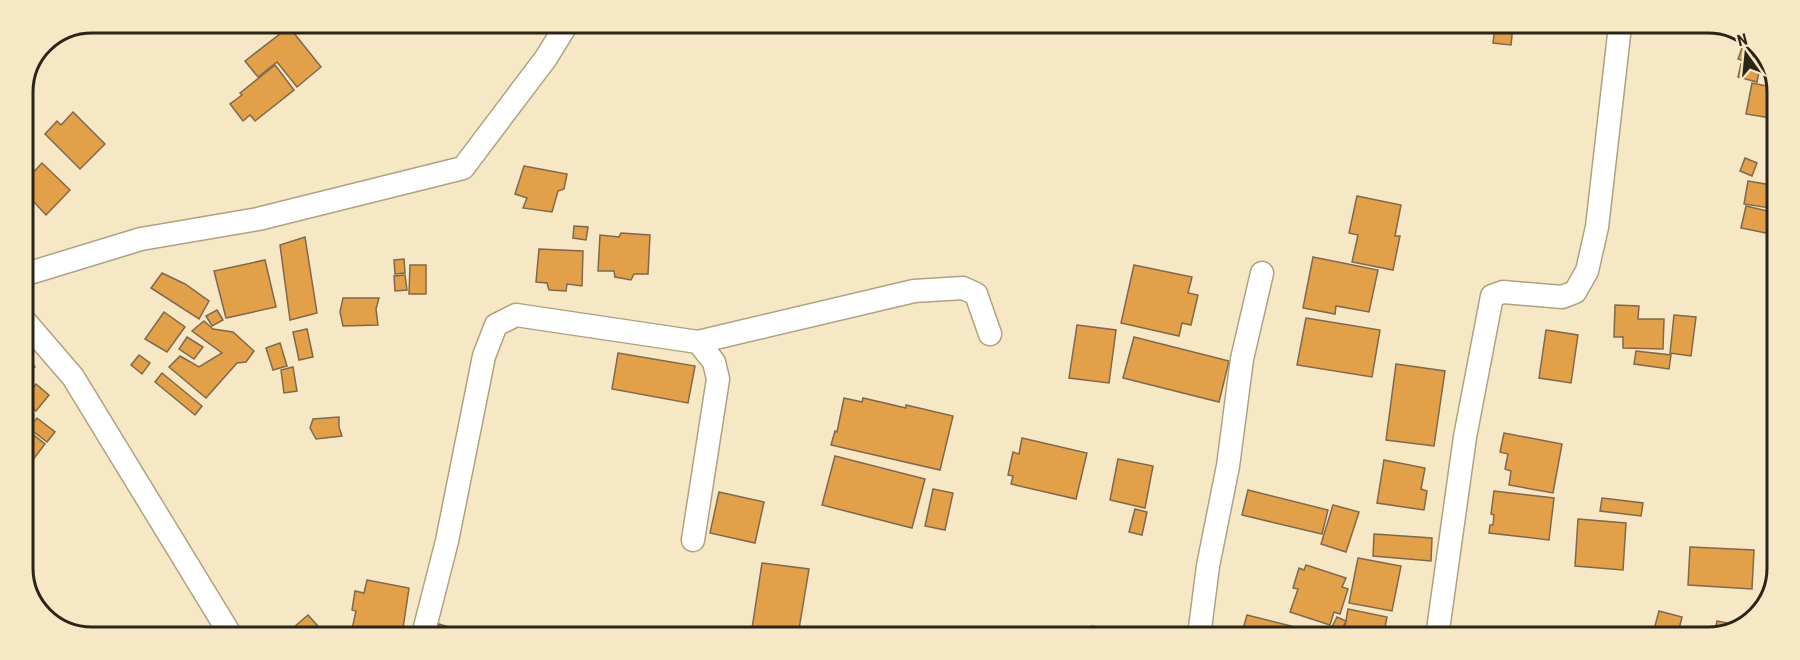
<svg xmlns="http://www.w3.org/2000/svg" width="1800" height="660" font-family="'Roboto Condensed',sans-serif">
  <rect width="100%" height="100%" fill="#f6e8c5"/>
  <!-- building -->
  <g fill="#e2a048" stroke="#7f684d" stroke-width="1.5">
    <polygon points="1495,26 1513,26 1511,45 1493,43"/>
    <polygon points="289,27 321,67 297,87 277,62 258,77 245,61"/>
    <polygon points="1743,45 1755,49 1751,63 1738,59"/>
    <polygon points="1741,64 1751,67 1750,70 1759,72 1757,82 1738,77"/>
    <polygon points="275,65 294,90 255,121 250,115 243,121 230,104 242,95 240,93"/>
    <polygon points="1752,83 1777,88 1777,119 1746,114"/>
    <polygon points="73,112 105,144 80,169 45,134 57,121 61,125"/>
    <polygon points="1745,158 1757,163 1752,176 1740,171"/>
    <polygon points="42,163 70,190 46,215 34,202 30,206 23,199 25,191 23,183"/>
    <polygon points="524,166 567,174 564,189 558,191 552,212 523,208 527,198 515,194"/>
    <polygon points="1748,181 1777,186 1776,209 1744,204"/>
    <polygon points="1357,196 1401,205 1395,236 1400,236 1393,270 1352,262 1358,235 1349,233"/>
    <polygon points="1746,206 1776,213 1776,235 1741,228"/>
    <polygon points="574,226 588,227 586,240 573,238"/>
    <polygon points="621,233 650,235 648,274 634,274 631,280 615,277 614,271 598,271 600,235 619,237"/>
    <polygon points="305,237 317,313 290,320 280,245"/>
    <polygon points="539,249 583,251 582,286 567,284 566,291 549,290 547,283 536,282"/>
    <polygon points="1313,257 1378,270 1369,312 1336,306 1335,314 1303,308"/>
    <polygon points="404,259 405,273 395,274 394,260"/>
    <polygon points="265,260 276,307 226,318 214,271"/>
    <polygon points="410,265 426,265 426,294 409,294"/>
    <polygon points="1134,265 1192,277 1188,293 1198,295 1191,325 1182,323 1179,336 1121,323"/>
    <polygon points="162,273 185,284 209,301 199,319 151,288"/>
    <polygon points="405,275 407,290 395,291 394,276"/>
    <polygon points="343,298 379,298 376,309 378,325 343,326 340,312"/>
    <polygon points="1615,305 1639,306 1638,319 1664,319 1663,349 1623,348 1623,337 1614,337"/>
    <polygon points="217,310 223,320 212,326 206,316"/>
    <polygon points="164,312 185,327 167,352 145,339"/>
    <polygon points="1674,315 1696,317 1691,356 1670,353"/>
    <polygon points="1306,318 1380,330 1372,377 1297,365"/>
    <polygon points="204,321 213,329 233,332 254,351 246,362 237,363 206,398 169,367 180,356 199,367 222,353 192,331"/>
    <polygon points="1077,325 1116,330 1109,383 1069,378"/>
    <polygon points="307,329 313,357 299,360 293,332"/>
    <polygon points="1546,330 1578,335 1571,383 1539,378"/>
    <polygon points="187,337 203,347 194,359 179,349"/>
    <polygon points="1134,337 1229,361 1219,402 1123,378"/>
    <polygon points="280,343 287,366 273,370 266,348"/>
    <polygon points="1636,351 1671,355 1669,369 1634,364"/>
    <polygon points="618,353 695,366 688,403 612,389"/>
    <polygon points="139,355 150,363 142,374 131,365"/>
    <polygon points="26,357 35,367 23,378 23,360"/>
    <polygon points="1396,364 1445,371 1434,446 1386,440"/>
    <polygon points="293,367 297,391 284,393 281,370"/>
    <polygon points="162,373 202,406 195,415 155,382"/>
    <polygon points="36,384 49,395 36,411 23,399"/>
    <polygon points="844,398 862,402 863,398 906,408 906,405 953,416 940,470 831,445 835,431 837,432"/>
    <polygon points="23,408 34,416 25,428 45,444 23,473"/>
    <polygon points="339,417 339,427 342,436 316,439 310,428 313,419"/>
    <polygon points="37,418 55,432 47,442 29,428"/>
    <polygon points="1504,433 1562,444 1553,493 1509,485 1511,471 1505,469 1508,454 1500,452"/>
    <polygon points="1022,438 1087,453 1076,499 1011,484 1013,476 1008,475 1013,452 1019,454"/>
    <polygon points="835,456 925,479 912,528 822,505"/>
    <polygon points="1118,459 1153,466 1145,508 1110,500"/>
    <polygon points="1384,460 1425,468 1421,489 1427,491 1424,510 1377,503"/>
    <polygon points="933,489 953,493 945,530 925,526"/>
    <polygon points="1248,490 1328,510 1322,534 1242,515"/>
    <polygon points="1494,491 1554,498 1549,540 1489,533 1490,525 1493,525 1494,515 1491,514"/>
    <polygon points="719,492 764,502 755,543 710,533"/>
    <polygon points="1602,498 1643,503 1641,516 1600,511"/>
    <polygon points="1333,505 1359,512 1346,552 1321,544"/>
    <polygon points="1135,509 1147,512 1142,535 1129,532"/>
    <polygon points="1578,519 1626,523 1623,570 1575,566"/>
    <polygon points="1374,534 1432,538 1431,561 1373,556"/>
    <polygon points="1690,547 1754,550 1752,589 1688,585"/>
    <polygon points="1358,558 1401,566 1392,611 1349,603"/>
    <polygon points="762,563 809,569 798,635 751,635"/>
    <polygon points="1306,565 1346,578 1342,587 1348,589 1340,614 1334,612 1330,625 1290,612 1298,589 1293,588 1299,568 1304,570"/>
    <polygon points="367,580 409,588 402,635 352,629 356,611 352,610 355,591 364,593"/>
    <polygon points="1348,609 1387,617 1383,637 1343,637"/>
    <polygon points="1659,611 1682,617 1677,637 1652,637"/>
    <polygon points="308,615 325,634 286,634"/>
    <polygon points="1247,615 1335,637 1241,636"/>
    <polygon points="1337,617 1346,621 1341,631 1332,627"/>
    <polygon points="1717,621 1743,626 1714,635"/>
    <polygon points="439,624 458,630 457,635 436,635"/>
    <polygon points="1092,626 1136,636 1089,636"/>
    <polygon points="1615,629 1616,637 1555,637 1555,635"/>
  </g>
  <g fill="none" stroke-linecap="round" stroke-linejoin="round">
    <!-- street casing -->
    <g stroke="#afa280" stroke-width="25">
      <g id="street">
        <polyline points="23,275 141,239 258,219 463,168 546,58 567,24"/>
        <polyline points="23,319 73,377 230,634"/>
        <polyline points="698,342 914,291 963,288 976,294 990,334"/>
        <polyline points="423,635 447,541 484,356 496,325 516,315 698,342 714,362 718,379 693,540"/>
        <polyline points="1199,636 1208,566 1228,466 1242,359 1262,273"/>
        <polyline points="1437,637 1465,437 1492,296 1503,292 1562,297 1575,292 1587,271 1597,227 1620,26"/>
      </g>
    </g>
    <!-- street -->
    <use href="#street" stroke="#fff" stroke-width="22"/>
  </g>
  <!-- crop -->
  <path d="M0 0H1800V660H0ZM92 33H1708A59 59 0 0 1 1767 92V568A59 59 0 0 1 1708 627H92A59 59 0 0 1 33 568V92A59 59 0 0 1 92 33Z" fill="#f6e8c5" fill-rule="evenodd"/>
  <path fill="none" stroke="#2a2517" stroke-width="3" d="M92 33H1708A59 59 0 0 1 1767 92V568A59 59 0 0 1 1708 627H92A59 59 0 0 1 33 568V92A59 59 0 0 1 92 33Z"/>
  <!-- north arrow -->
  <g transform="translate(1746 54) rotate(345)" stroke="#f6e8c5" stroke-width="4.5" paint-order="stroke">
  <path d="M0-4.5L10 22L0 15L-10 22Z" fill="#2a2517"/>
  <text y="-9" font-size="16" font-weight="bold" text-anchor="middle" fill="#2a2517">N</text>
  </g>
</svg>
